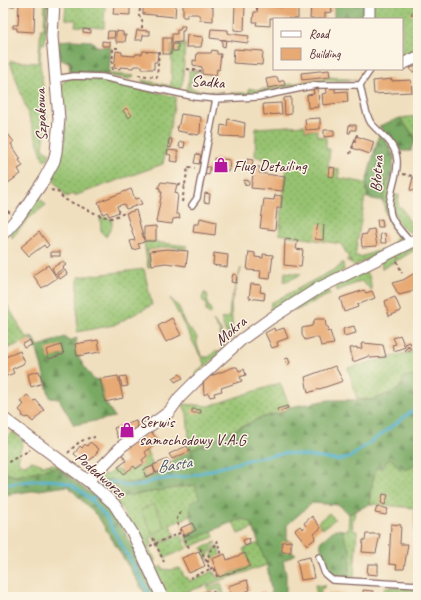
<svg xmlns="http://www.w3.org/2000/svg" width="421" height="600" font-family="Caveat,sans-serif">
  <defs>
    <pattern id="grass-dots" width="8" height="8" patternUnits="userSpaceOnUse"><rect width="8" height="8" fill="#97c371"/><path d="M2 2h.1M6 6h.1" fill="none" stroke="#7d9e5d" stroke-width="1.8" stroke-linecap="round"/></pattern>
    <pattern id="forest-firs" width="22" height="20" patternUnits="userSpaceOnUse"><rect width="22" height="20" fill="#79a963"/><path d="M5 1l3.5 6h-7zM16 11l3.5 6h-7z" fill="#658952"/></pattern>
    <pattern id="park-crowns" width="20" height="18" patternUnits="userSpaceOnUse"><rect width="20" height="18" fill="#97c371"/><path d="M2 6a3 3 0 1 1 6 0M12 15a3 3 0 1 1 6 0" fill="none" stroke="#7d9e5d"/></pattern>
  </defs>
  <rect width="100%" height="100%" fill="#fcf5e5"/>
  <filter id="ink" filterUnits="userSpaceOnUse"><feTurbulence type="fractalNoise" baseFrequency=".025" numOctaves="2"/><feDisplacementMap in="SourceGraphic" scale="8" xChannelSelector="R" yChannelSelector="G"/><feConvolveMatrix kernelMatrix="1 2 1 2 8 2 1 2 1" color-interpolation-filters="sRGB"/></filter>
  <filter id="wash" filterUnits="userSpaceOnUse"><feTurbulence type="fractalNoise" baseFrequency=".012" numOctaves="4" result="noise"/><feDisplacementMap in="SourceGraphic" scale="16" xChannelSelector="R" yChannelSelector="G"/><feGaussianBlur stdDeviation="0.9" result="paint"/><feColorMatrix in="noise" values="0 0 0 0 0 0 0 0 0 0 0 0 0 0 0 0 0 1.4 0 .05"/><feComposite in="paint" operator="in"/></filter>
  <g filter="url(#wash)">
    <rect width="100%" height="100%" fill="#f0dfbe"/>
    <!-- grass -->
    <g fill="url(#grass-dots)" stroke="#70714e">
      <polygon points="45,3 48,3 45,43 41,45 40,63 47,116 43,149 50,153 48,159 44,161 10,61 38,63 41,29 44,29"/>
      <polygon points="66,3 105,3 104,28 75,26 76,20 67,20 65,18"/>
      <polygon points="371,3 418,3 415,56 402,60 402,19 371,19"/>
      <polygon points="172,44 185,44 183,78 184,78 180,89 176,91 143,83 142,80 171,86"/>
      <polygon points="63,61 70,61 71,70 134,76 129,79 98,74 70,73 69,62"/>
      <polygon points="189,70 199,71 194,73 193,84 189,83 191,89 219,93 223,91 221,96 204,96 188,92 186,89 189,79"/>
      <polygon points="330,77 358,80 324,81 245,95 234,95 230,93 249,93 249,88 258,90"/>
      <path d="M83,78L115,82L176,97L163,164L74,196L73,194L66,197L51,177C63,156 68,132 65,108C64,100 61,91 62,83L68,79Z"/>
      <polygon points="418,116 418,141 400,118"/>
      <polygon points="305,125 305,131 317,130 317,136 326,137 326,149 330,149 328,167 339,169 339,178 366,183 368,198 365,197 355,255 360,257 381,250 382,253 354,266 346,260 348,259 352,263 341,244 279,234 287,167 255,156 256,128"/>
      <path d="M392,176L387,206L390,220L399,239L396,245L388,250V247L393,245L396,236C386,219 375,193 392,176Z"/>
      <path d="M399,195L398,206L402,208L409,221L418,223V233C399,234 391,213 394,196Z"/>
      <polygon points="38,196 46,205 30,217 12,238 11,233"/>
      <polygon points="100,217 112,219 112,226 106,237 101,232"/>
      <polygon points="144,241 188,246 187,249 166,247 148,250 150,267 148,268"/>
      <polygon points="418,244 418,248 398,260 393,255"/>
      <polygon points="391,256 395,258 396,261 382,269 381,261"/>
      <polygon points="343,262 344,270 272,312 270,311 271,303 339,267"/>
      <polygon points="241,268 231,303 233,336 231,340 230,332 226,333 221,319 229,317 230,305"/>
      <polygon points="144,269 152,305 114,325 77,332 78,277"/>
      <polygon points="365,271 369,276 372,290 361,281 337,291 336,284"/>
      <polygon points="285,272 301,274 301,275 284,282"/>
      <polygon points="327,289 330,294 295,311 295,306"/>
      <polygon points="204,293 206,293 208,296 207,303 212,312 210,314 206,311 206,305 202,299"/>
      <polygon points="3,297 25,336 33,338 4,350"/>
      <polygon points="170,298 179,307 185,324 197,337 197,345 202,357 209,357 215,351 219,352 222,350 220,332 213,321 221,330 224,348 196,376 194,375 205,365"/>
      <polygon points="418,350 418,380 412,376 399,389 373,400 357,399 348,368"/>
      <polygon points="280,383 290,407 280,413 260,418 190,451 187,414 183,404 209,406"/>
      <polygon points="13,432 23,440 18,460 20,464 24,465 32,461 43,465 56,464 81,483 56,467 17,476 3,473 3,455 7,451 3,447 3,441"/>
      <path d="M147,451L156,473L152,466L143,470L146,477L141,479L143,482C128,486 115,478 100,481L119,497L195,485L200,498L191,503L190,516L170,525L175,535L156,543L154,537L150,538L153,544L148,546L156,561L154,563L151,561L115,498L97,483V479L101,474L108,475L114,469L122,472L134,466L136,469L144,463L142,460L147,456L145,452Z"/>
      <polygon points="390,458 411,468 418,460 418,532 415,531 415,508 370,504 370,493 376,468"/>
      <path d="M357,510C353,517 351,524 354,531H357L354,578L333,576L339,577L350,550L344,539L343,530H348L349,514Z"/>
      <polygon points="242,519 251,522 254,528 238,534 233,522"/>
      <polygon points="212,530 214,537 190,547 188,542"/>
      <polygon points="181,534 187,548 165,558 158,544"/>
      <polygon points="216,542 210,551 207,559 202,548"/>
      <polygon points="259,543 267,565 171,597 166,597 155,570 162,566 163,569 170,570 180,568 185,578 187,577 190,581 214,571 217,578 250,566 243,549"/>
      <polygon points="217,545 221,556 213,559 212,551"/>
      <polygon points="221,583 225,597 221,597 219,589 209,592 207,587"/>
      <polygon points="315,585 326,586 320,590 322,597 317,597"/>
      <polygon points="385,587 414,588 413,597 384,597"/>
    </g>
    <!-- forest -->
    <g fill="url(#forest-firs)" stroke="#626447">
      <rect x="334" y="3" width="32" height="16"/>
      <polygon points="71,40 92,41 96,46 111,47 109,73 71,70 70,61 59,60 59,41"/>
      <polygon points="400,118 416,139 411,151 402,151 379,126"/>
      <polygon points="379,134 386,141 394,156 392,176 387,181 383,201 368,198 366,183"/>
      <path d="M65,337L68,341L77,338C73,355 85,367 94,380L100,379L105,402L115,417L74,425L59,399L50,398L37,350L31,339L33,338L39,346Z"/>
      <path d="M412,376L418,380V460L411,468L401,470L390,458L382,468H376L370,493V504L349,514L339,505L312,503L287,525V541H291V552L296,554L283,561L286,574V597H272L267,565L251,522L242,519L225,525L188,542L185,536L197,530L190,516L191,503L199,498L195,485L119,497L100,481C105,480 111,479 117,480C127,482 132,485 142,482L141,479L170,467L174,458L260,418L280,413L290,407L329,400H373L399,389L404,377Z"/>
      <polygon points="56,467 105,504 118,517 156,597 147,597 99,518 68,486 3,495 3,473 17,476"/>
      <path d="M335,529L343,530C344,538 345,541 349,548C352,554 350,572 347,577C322,577 324,562 320,542Z"/>
    </g>
    <!-- park -->
    <polygon fill="url(#park-crowns)" stroke="#70714e" points="329,513 335,519 323,529 318,522"/>
    <!-- pitch -->
    <polygon fill="#97c371" stroke="#70714e" points="154,504 165,528 153,534 141,510"/>
    <g fill="none" stroke-linecap="round" stroke-linejoin="round">
      <!-- stream -->
      <g stroke="#4caecb" stroke-width="3">
        <path d="M3,485C21,482 56,476 72,485C79,489 85,495 92,501L97,493"/>
        <polyline points="101,489 105,483 110,482 115,482 124,486 139,486 155,480 190,476 255,458 286,453 337,460 349,458 418,407"/>
        <polyline points="92,501 106,517 151,597"/>
      </g>
    </g>
    <g id="blocks">
      <!-- building -->
      <g fill="#e8aa75">
        <polygon points="6,3 16,3 15,6 6,6"/>
        <polygon points="19,3 35,3 34,32 17,31 17,28 13,28 13,25 18,25"/>
        <polygon points="110,3 130,3 130,15 113,14 114,5 110,5"/>
        <polygon points="143,3 176,3 175,17 143,14"/>
        <polygon points="183,3 207,3 210,7 213,7 213,21 200,20 200,16 197,14 187,14 187,17 183,17"/>
        <polygon points="258,3 271,4 270,6 277,7 283,7 283,4 289,3 298,4 298,19 270,18 270,26 256,25 257,22 253,22 254,12 257,12"/>
        <polygon points="311,3 331,3 332,12 325,13 325,19 310,19"/>
        <polygon points="235,4 245,5 244,31 234,30"/>
        <polygon points="412,12 417,13 416,16 411,15"/>
        <polygon points="181,26 185,26 184,31 182,31 182,42 172,43 172,34 177,34 177,30 180,30"/>
        <polygon points="83,29 91,30 91,33 83,32"/>
        <polygon points="211,29 228,30 228,33 231,34 249,36 248,43 210,38"/>
        <polygon points="137,30 150,31 150,35 143,35 142,40 135,40"/>
        <polygon points="108,31 115,31 114,38 107,38"/>
        <polygon points="116,31 123,32 123,35 126,35 125,42 116,42"/>
        <polygon points="187,35 203,37 201,47 186,47"/>
        <rect x="163" y="38" width="8" height="16"/>
        <polygon points="222,40 226,40 225,47 222,46"/>
        <polygon points="102,41 110,42 110,46 102,46"/>
        <polygon points="173,44 178,44 178,51 172,51"/>
        <polygon points="234,49 263,51 262,65 233,63"/>
        <polygon points="212,50 217,51 217,54 221,54 219,70 217,69 216,76 202,74 202,67 193,65 193,60 196,61 197,53 211,53"/>
        <polygon points="116,51 122,52 122,55 135,56 136,54 142,54 143,51 158,52 157,62 154,62 154,69 142,69 142,66 134,66 133,68 120,67 120,69 114,68"/>
        <polygon points="417,66 418,71 412,72 410,68"/>
        <polygon points="329,70 330,77 302,80 301,73"/>
        <polygon points="277,77 279,82 284,80 285,85 268,88 266,79"/>
        <polygon points="392,79 392,81 411,80 412,92 374,94 373,81"/>
        <polygon points="326,87 335,87 335,92 347,91 348,102 323,105 322,94 327,93"/>
        <polygon points="318,88 319,107 308,108 307,95 314,94 313,89"/>
        <polygon points="291,97 291,114 285,115 284,98"/>
        <polygon points="281,103 282,114 264,115 263,104"/>
        <polygon points="126,108 132,115 129,118 123,111"/>
        <polygon points="181,114 201,117 200,133 198,135 178,131 177,126 179,124"/>
        <polygon points="320,118 320,129 306,130 305,119"/>
        <polygon points="228,119 245,123 244,137 220,136 221,125 227,126"/>
        <polygon points="349,125 356,125 356,130 351,130 350,133 348,133"/>
        <polygon points="324,130 334,130 334,136 324,137"/>
        <polygon points="3,133 5,136 8,134 14,142 11,144 21,159 19,160 23,166 18,169 21,174 8,183 5,179 3,181"/>
        <polygon points="356,136 374,142 370,154 352,148"/>
        <polygon points="169,139 172,139 171,148 168,147"/>
        <polygon points="180,142 185,142 184,148 179,147"/>
        <polygon points="168,150 178,151 178,162 170,161 171,155 167,154"/>
        <polygon points="196,154 201,155 199,164 194,163"/>
        <polygon points="214,158 230,160 229,171 213,170"/>
        <polygon points="247,159 253,160 252,166 247,166"/>
        <polygon points="206,167 210,167 209,175 204,174"/>
        <polygon points="254,167 260,167 259,173 285,177 283,191 251,188"/>
        <polygon points="329,167 335,168 334,177 328,176"/>
        <polygon points="417,169 418,169 418,192 410,190 413,177 416,178"/>
        <polygon points="244,180 249,181 249,185 244,184"/>
        <polygon points="161,182 177,184 175,193 178,194 176,214 179,214 180,218 173,219 172,224 156,222 162,192 160,192 160,188 158,188"/>
        <polygon points="131,189 135,199 139,198 142,204 126,209 124,204 117,206 119,212 109,216 107,212 103,214 98,202"/>
        <polygon points="205,193 210,194 209,203 204,202"/>
        <polygon points="275,195 282,196 281,208 277,208 275,230 260,228 264,199 274,200"/>
        <polygon points="136,210 144,240 144,227 156,226 156,241 144,241 144,242 138,244 140,248 133,250 130,241 135,240 126,213"/>
        <polygon points="200,218 216,222 215,235 193,232 194,224 199,224"/>
        <polygon points="382,219 383,227 378,227 377,220"/>
        <polygon points="318,224 324,225 323,240 315,239"/>
        <polygon points="374,229 377,246 362,247 361,235 367,234 367,230"/>
        <polygon points="39,232 49,245 46,248 44,245 29,256 21,247"/>
        <polygon points="385,233 386,243 381,243 380,234"/>
        <polygon points="285,239 298,240 296,249 303,250 301,267 284,265"/>
        <polygon points="167,249 188,251 186,266 166,263 152,265 150,251"/>
        <rect x="51" y="252" width="9" height="4"/>
        <polygon points="249,252 255,253 255,257 263,258 263,254 273,255 270,279 260,278 261,271 247,270"/>
        <polygon points="214,253 228,255 227,267 213,265"/>
        <polygon points="63,261 66,265 63,267 64,268 55,274 52,268"/>
        <polygon points="48,265 57,278 42,288 33,275"/>
        <polygon points="65,270 67,274 60,279 57,275"/>
        <polygon points="415,273 418,279 418,287 412,290 411,292 399,295 392,283 403,280"/>
        <polygon points="233,274 237,275 236,283 231,282"/>
        <polygon points="251,284 261,285 260,292 265,293 264,300 249,298"/>
        <polygon points="364,290 366,293 372,291 375,298 357,305 358,307 344,312 340,298"/>
        <polygon points="395,297 401,311 389,316 385,301"/>
        <polygon points="172,318 181,335 166,342 158,326"/>
        <polygon points="315,319 325,319 326,326 329,328 327,332 330,331 334,344 321,346 319,339 316,337 305,340 302,335 302,328 312,326"/>
        <polygon points="354,326 356,333 344,336 343,329"/>
        <polygon points="274,328 275,331 284,328 288,338 277,342 278,346 272,348 265,333"/>
        <polygon points="400,335 405,347 394,351 392,345 396,344 393,338"/>
        <polygon points="30,340 32,345 24,348 22,344"/>
        <polygon points="98,340 100,352 77,356 75,344"/>
        <polygon points="410,342 411,345 407,347 405,344"/>
        <polygon points="364,343 383,345 386,357 370,358 369,356 353,362 350,348 357,347 357,349 362,348 361,344"/>
        <polygon points="61,345 64,354 49,359 46,350"/>
        <polygon points="410,347 411,350 406,352 405,349"/>
        <polygon points="20,351 25,363 12,369 14,373 7,376 3,367 3,358"/>
        <polygon points="288,358 290,363 287,365 285,359"/>
        <polygon points="335,366 343,381 308,393 305,377"/>
        <polygon points="234,367 237,367 239,371 244,369 246,375 240,377 242,381 221,388 222,391 214,393 215,396 210,397 208,393 204,395 203,379"/>
        <polygon points="39,371 43,383 31,387 28,374"/>
        <polygon points="180,374 183,378 175,382 173,378"/>
        <polygon points="118,376 123,398 105,402 100,379"/>
        <polygon points="126,376 128,386 122,387 120,377"/>
        <polygon points="27,395 34,401 36,400 44,410 33,422 28,417 25,418 22,416 23,414 19,410 24,404 21,402"/>
        <polygon points="287,406 288,408 278,412 277,409"/>
        <polygon points="192,409 201,410 201,413 192,413"/>
        <polygon points="136,421 139,432 118,438 114,428"/>
        <polygon points="150,430 159,442 145,452 147,456 142,460 144,463 136,469 134,466 124,474 118,467 126,461 121,452"/>
        <polygon points="90,442 99,449 93,458 88,461 84,462 74,454 80,446 82,448 85,444 87,446"/>
        <polygon points="187,446 190,451 172,459 169,454"/>
        <polygon points="168,459 171,467 156,473 153,465"/>
        <polygon points="153,466 155,473 146,477 143,470"/>
        <polygon points="383,494 388,495 385,505 381,503"/>
        <polygon points="377,506 388,509 386,515 375,513"/>
        <polygon points="312,516 321,528 314,534 315,539 307,545 295,530 300,526 303,529 306,526 304,523"/>
        <polygon points="192,523 196,530 185,536 181,528"/>
        <polygon points="391,524 401,525 400,544 408,544 404,569 396,569 397,565 389,564"/>
        <polygon points="366,534 380,534 376,553 362,552 363,540 365,540"/>
        <polygon points="249,538 250,544 245,546 243,540"/>
        <polygon points="291,541 291,552 282,552 282,542"/>
        <polygon points="199,551 205,566 189,573 182,558"/>
        <polygon points="245,553 250,566 219,577 212,559 225,554 227,560"/>
        <polygon points="310,557 314,578 301,580 297,560"/>
        <polygon points="368,564 378,564 378,575 367,574"/>
        <polygon points="247,580 250,590 244,592 245,595 232,597 228,586"/>
        <polygon points="363,590 373,591 373,597 363,597"/>
        <polygon points="208,591 209,593 214,591 215,597 191,597"/>
        <polygon points="264,591 266,597 255,597 254,595"/>
        <polygon points="328,593 342,594 346,595 346,597 328,597"/>
      </g>
    </g>
  </g>
  <g filter="url(#ink)">
    <use href="#blocks" fill-opacity="0" stroke="#84625e" stroke-width="1"/>
    <g fill="none" stroke-linecap="round" stroke-linejoin="round">
      <!-- lane casing -->
      <g stroke="#84625e" stroke-width="8">
        <g id="lane">
          <path d="M371,69L360,85C362,94 366,116 371,123C380,134 391,139 396,154C402,175 382,200 393,220C397,228 405,235 410,242"/>
          <polyline points="55,79 74,76 102,77 196,97 216,99 258,97 316,85 360,85"/>
          <polyline points="192,205 197,198 216,99"/>
          <polyline points="319,557 325,574 332,580 418,585"/>
        </g>
      </g>
      <!-- street casing -->
      <g stroke="#84625e" stroke-width="13">
        <g id="street">
          <polyline points="369,19 369,3"/>
          <polyline points="402,64 418,57"/>
          <polyline points="3,234 20,215 42,183 54,161 56,152 59,119 52,36 54,3"/>
          <polyline points="3,418 88,481 114,504 133,534 162,597"/>
          <polyline points="88,481 122,446 169,412 180,397 195,382 241,340 270,319 319,288 418,239"/>
        </g>
      </g>
      <!-- path -->
      <g stroke="#84625e" stroke-width="2" stroke-dasharray="3 3" stroke-linecap="butt">
        <polyline points="141,3 139,16 142,18 142,29"/>
        <polyline points="310,3 310,7"/>
        <polyline points="257,10 257,3"/>
        <polyline points="187,69 201,71"/>
        <polyline points="112,70 113,48 117,48 117,43"/>
        <polyline points="138,75 157,77 159,51 162,51"/>
        <polyline points="350,154 358,132"/>
        <polyline points="403,174 416,177"/>
        <polyline points="178,184 185,186"/>
        <polyline points="51,190 58,192 64,199 101,216 111,218 125,213"/>
        <polyline points="182,202 188,167 195,168"/>
        <polyline points="3,207 10,213"/>
        <polyline points="397,261 402,273"/>
        <path d="M68,453C77,443 82,439 95,437"/>
        <polyline points="3,465 30,450"/>
        <polyline points="180,512 177,518 177,523 190,550"/>
        <polyline points="153,538 164,562"/>
        <polyline points="217,540 218,544"/>
        <polyline points="150,546 182,532"/>
        <path d="M208,563C207,555 211,547 218,544L222,555"/>
        <polyline points="210,569 214,567 217,577"/>
        <polyline points="190,578 210,569 199,546"/>
      </g>
      <!-- lane -->
      <use href="#lane" stroke="#fff" stroke-width="5.5"/>
      <!-- street -->
      <use href="#street" stroke="#fff" stroke-width="11"/>
    </g>
  </g>
  <!-- icons -->
  <defs>
    <g id="shop-bare" transform="scale(1.2)"><path d="M-5-2.5h2.3a2.7 3.5 0 0 1 5.4 0H5L5.5 6h-11ZM-1.5-2.5h3a1.5 2.3 0 0 0-3 0Z" fill="#b5179e" stroke="#fcf5e5" stroke-width="2.5" paint-order="stroke"/></g>
  </defs>
  <g fill-rule="evenodd">
    <use href="#shop-bare" x="221" y="165"/>
    <use href="#shop-bare" x="127" y="430"/>
  </g>
  <g text-anchor="middle" stroke-width="3" stroke-linejoin="round" paint-order="stroke">
    <!-- street labels -->
    <g font-size="16" fill="#4a1f2b" stroke="#fcf5e5">
      <text transform="translate(208 81) rotate(4)" y="6">Sadka</text>
      <text transform="translate(40 115) rotate(-92)" y="6">Szpakowa</text>
      <text transform="translate(376 174) rotate(-86)" y="6">Błotna</text>
      <text transform="translate(230 330) rotate(-40)" y="6">Mokra</text>
      <text transform="translate(101 474) rotate(41)" y="6">Podedworze</text>
    </g>
    <!-- poi labels -->
    <g font-size="16" fill="#4a1f2b" stroke="#fcf5e5" text-anchor="start">
      <text x="233" y="171">Flug Detailing</text>
      <text x="139" y="427">Serwis<tspan x="139" dy="18">samochodowy V.A.G</tspan></text>
    </g>
    <!-- water labels -->
    <g font-size="17" font-style="italic" fill="#4b586b" stroke="#fcf5e5">
      <text transform="translate(174 464) rotate(-9)" y="6">Basta</text>
    </g>
  </g>
  <!-- margin -->
  <rect width="421" height="600" fill="none" stroke="#fcf5e5" stroke-width="16"/>
  <!-- legend -->
  <rect x="273" y="18" width="130" height="52" fill="#fcf5e5" stroke="#b59f9b"/>
  <rect x="281" y="31" width="20" height="6" fill="#ffffff" stroke="#b59f9b"/>
  <text x="309" y="38" font-size="12" fill="#4a1f2b">Road</text>
  <rect x="281" y="48" width="20" height="12" fill="#e8aa75" stroke="#b59f9b"/>
  <text x="309" y="58" font-size="12" fill="#4a1f2b">Building</text>
</svg>
